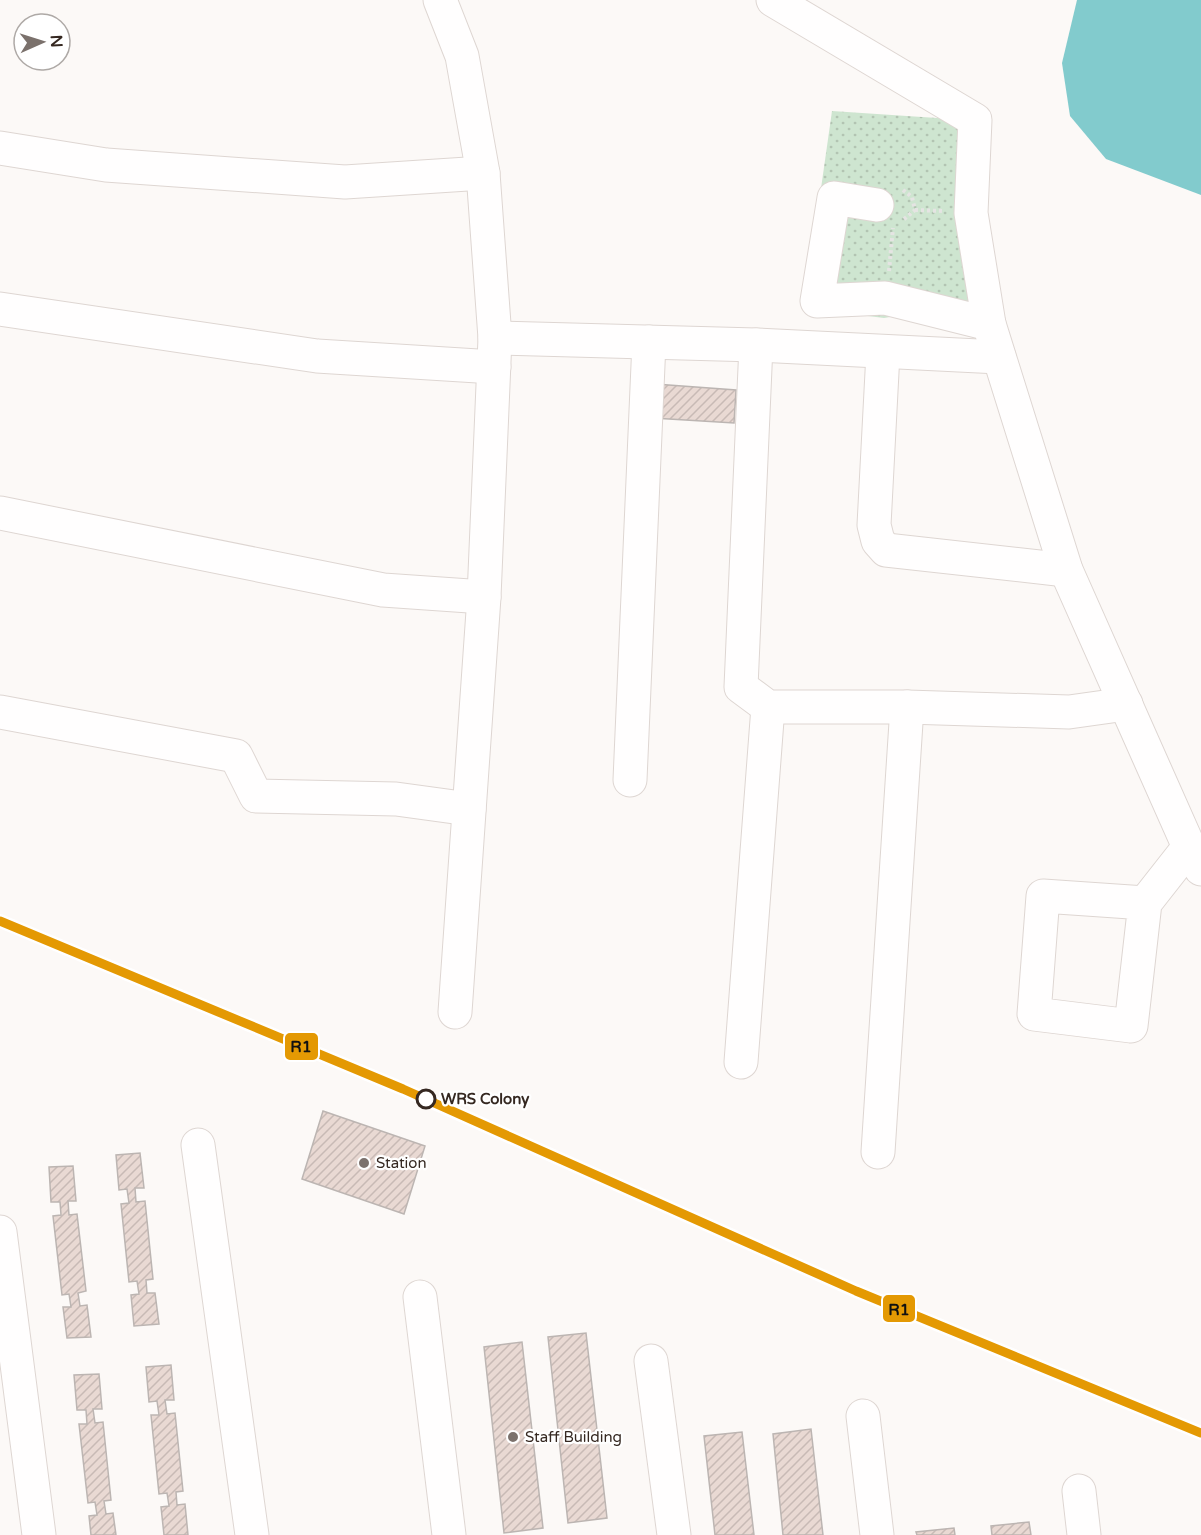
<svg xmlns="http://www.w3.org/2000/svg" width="1201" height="1535" font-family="'Varela Round',sans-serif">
  <defs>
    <pattern id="park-dots" width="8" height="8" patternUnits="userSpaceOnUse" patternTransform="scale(1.5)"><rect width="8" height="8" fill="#cee5d0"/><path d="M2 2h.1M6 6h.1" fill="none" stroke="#b2c4b2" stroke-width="1.8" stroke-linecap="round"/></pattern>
    <pattern id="building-hatch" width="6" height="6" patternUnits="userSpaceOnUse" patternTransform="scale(1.5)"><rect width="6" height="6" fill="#e9d9d3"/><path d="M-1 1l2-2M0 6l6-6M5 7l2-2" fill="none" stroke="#c8bab5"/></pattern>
  </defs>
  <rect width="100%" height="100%" fill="#fcf9f7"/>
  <!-- park -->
  <polygon fill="url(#park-dots)" points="832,111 982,121 981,302 884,318 804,308"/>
  <!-- water -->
  <polygon fill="#82cbcd" points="1077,0 1201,0 1201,195 1106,159 1070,116 1062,63"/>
  <!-- building -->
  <g fill="url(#building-hatch)" stroke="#bcb5b2" stroke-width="1.5">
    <polygon points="655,384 736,390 734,423 653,418"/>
    <polygon points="323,1111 425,1146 404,1214 302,1179"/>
    <polygon points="140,1153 144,1188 135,1188 136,1202 145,1201 153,1279 146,1280 147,1293 155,1293 159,1324 134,1326 131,1295 139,1294 137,1281 129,1282 121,1204 129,1203 127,1189 119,1190 116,1155"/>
    <polygon points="73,1166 76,1201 68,1201 69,1215 77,1214 86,1291 78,1293 80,1306 87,1305 91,1337 67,1338 63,1307 71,1307 69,1294 62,1295 53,1216 61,1215 60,1202 51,1202 49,1167"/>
    <polygon points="586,1333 607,1518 568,1523 548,1337"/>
    <polygon points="522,1342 543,1528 504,1533 484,1347"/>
    <polygon points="171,1365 174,1400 165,1400 167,1414 175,1413 183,1491 176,1492 177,1505 185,1504 188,1535 164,1535 161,1507 169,1506 167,1493 159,1494 151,1415 159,1415 157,1401 149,1402 146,1367"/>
    <polygon points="99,1374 102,1409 93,1409 95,1423 103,1422 111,1500 104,1501 106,1514 113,1513 116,1535 91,1535 89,1516 97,1515 95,1502 88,1503 79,1424 87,1424 86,1410 77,1410 74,1375"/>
    <polygon points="811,1429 823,1535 783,1535 773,1434"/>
    <polygon points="742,1432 754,1535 715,1535 704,1436"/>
    <polygon points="1029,1522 1031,1535 992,1535 991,1526"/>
    <polygon points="954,1528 955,1535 917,1535 916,1532"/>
  </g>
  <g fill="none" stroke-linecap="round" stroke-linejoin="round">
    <!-- minor casing -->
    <g stroke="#ded6d2" stroke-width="35">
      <g id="minor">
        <polyline points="440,0 462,56 483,173 495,338 484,597 455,1012"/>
        <polyline points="773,0 975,120 971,213 989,324 885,298 817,301 834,198 877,205"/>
        <polyline points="0,148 106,165 345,182 483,173"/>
        <polyline points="0,309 317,356 494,367"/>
        <polyline points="989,324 1066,570 1189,847 1201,869"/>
        <polyline points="495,338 756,345 999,357"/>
        <polyline points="756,345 741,687 768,707 907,707 1069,712 1126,704"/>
        <polyline points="883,353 874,525 878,541 886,550 1066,570"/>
        <polyline points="0,513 383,590 484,597"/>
        <polyline points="0,712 236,756 256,796 396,799 469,809"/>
        <polyline points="630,780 649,342"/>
        <polyline points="1145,903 1131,1026 1034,1014 1043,896 1145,903 1189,847"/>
        <polyline points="741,1062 768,707"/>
        <polyline points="198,1145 252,1535"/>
        <polyline points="878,1152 907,707"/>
        <polyline points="0,1232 39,1535"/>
        <polyline points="420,1297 449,1535"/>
        <polyline points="651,1361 674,1535"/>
        <polyline points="863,1416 877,1535"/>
        <polyline points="1079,1491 1084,1535"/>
      </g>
    </g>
    <!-- path -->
    <g stroke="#e5e4e3" stroke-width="4" stroke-dasharray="3 3" stroke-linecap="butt">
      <polyline points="903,190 912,197 915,210 903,220"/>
      <polyline points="915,210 943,211"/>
      <polyline points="889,271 893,228"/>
    </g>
    <!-- minor -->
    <use href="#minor" stroke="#fffefe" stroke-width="33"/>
    <!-- rail-1 casing -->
    <g stroke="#fff" stroke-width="14">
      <polyline id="rail-1" points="0,921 403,1089 856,1291 1201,1433"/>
    </g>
    <!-- rail-1 -->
    <use href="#rail-1" stroke="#e49903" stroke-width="9"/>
  </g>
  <!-- markers -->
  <circle fill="#fff" stroke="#352821" stroke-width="3" cx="426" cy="1099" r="9"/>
  <g fill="#7b716c" stroke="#fff" stroke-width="2">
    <circle cx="364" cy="1163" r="6"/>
    <circle cx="513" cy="1437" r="6"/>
  </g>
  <g text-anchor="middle" stroke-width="4.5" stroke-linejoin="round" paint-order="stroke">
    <!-- stop labels -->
    <g font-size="15" font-weight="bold" fill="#352821" stroke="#fff" text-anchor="start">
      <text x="441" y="1104">WRS Colony</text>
    </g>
    <!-- poi labels -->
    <g font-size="15" fill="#352821" stroke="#fff" text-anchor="start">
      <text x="376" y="1168">Station</text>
      <text x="525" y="1442">Staff Building</text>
    </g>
  </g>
  <g stroke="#fff" stroke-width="2">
    <rect x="284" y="1032" width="35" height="29" rx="6" fill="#e49903"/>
    <rect x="882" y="1294" width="34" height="29" rx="6" fill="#e49903"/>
  </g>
  <g font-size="16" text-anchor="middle" font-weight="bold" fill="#111">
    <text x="301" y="1052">R1</text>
    <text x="899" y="1315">R1</text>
  </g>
  <!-- north arrow -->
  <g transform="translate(42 42) rotate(87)"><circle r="28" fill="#ffffff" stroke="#aea9a6" stroke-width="1.5"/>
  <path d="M0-4.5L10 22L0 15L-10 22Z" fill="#7b716c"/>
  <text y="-9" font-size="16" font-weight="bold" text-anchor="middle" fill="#352821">N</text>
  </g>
</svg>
